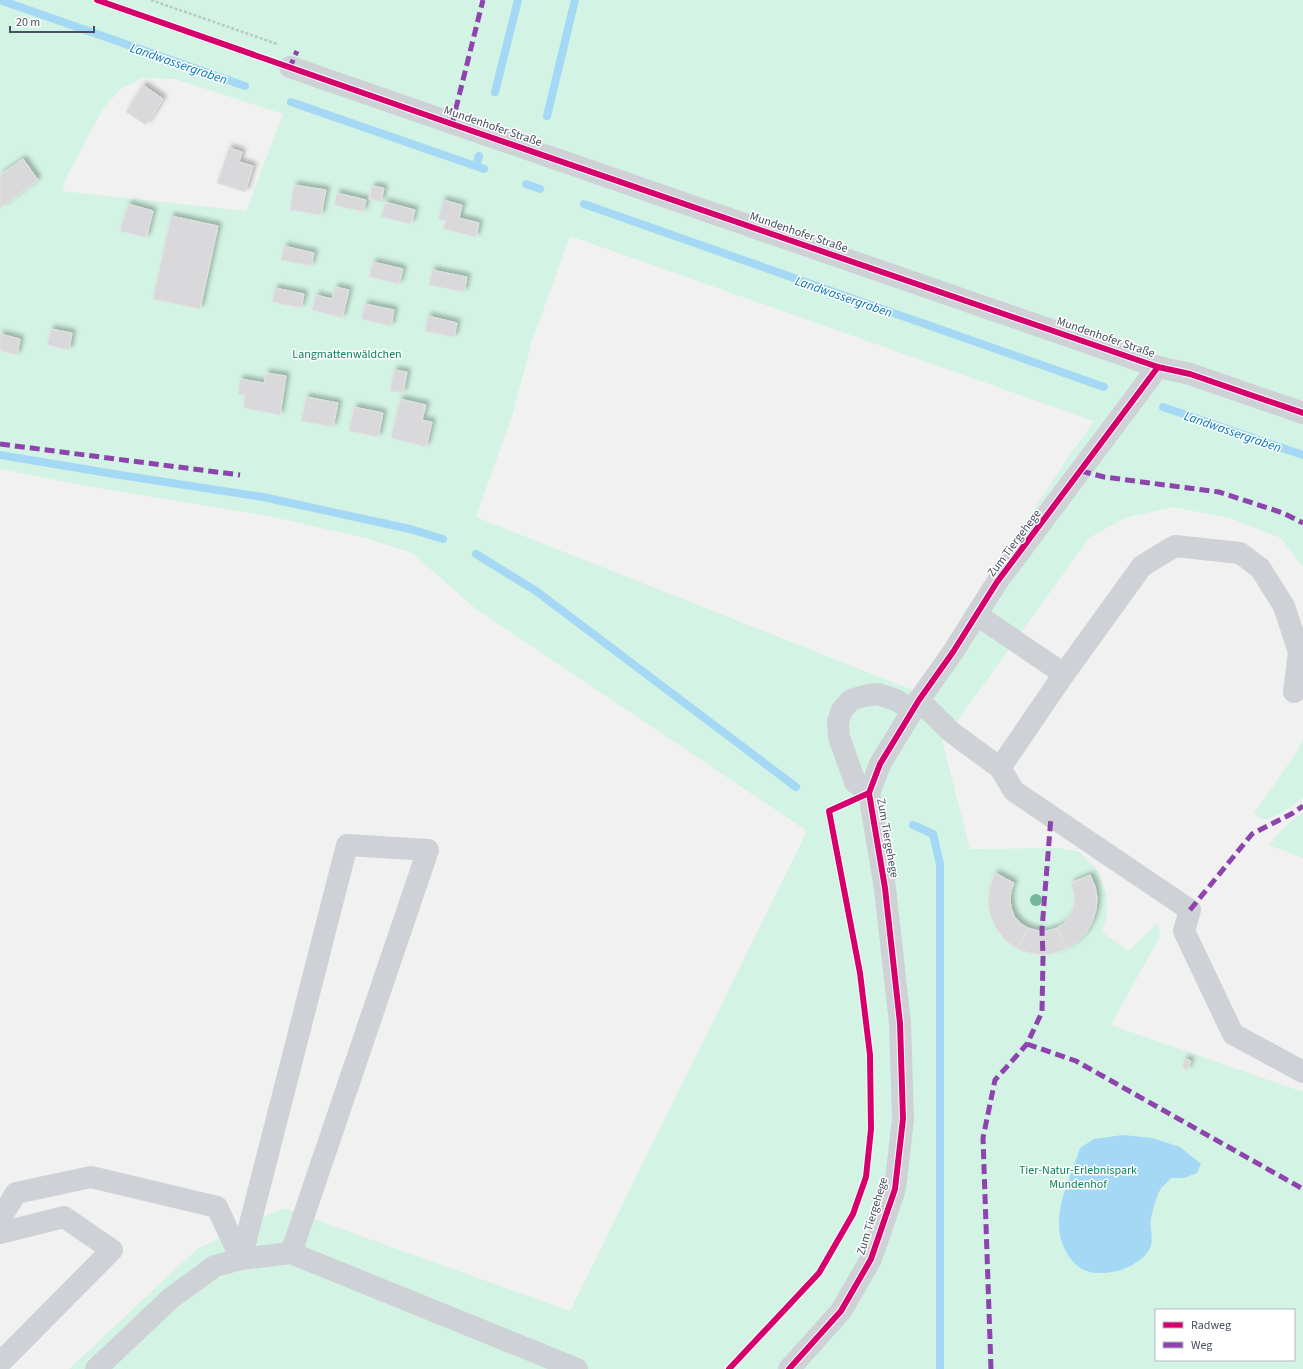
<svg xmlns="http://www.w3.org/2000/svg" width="1303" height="1369" font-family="'Source Sans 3',sans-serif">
  <defs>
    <filter id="shadow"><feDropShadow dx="3.5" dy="-3.5" stdDeviation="2" flood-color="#0004"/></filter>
  </defs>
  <rect width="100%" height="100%" fill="#f2f1f1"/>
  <!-- green -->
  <g fill="#d3f3e4" fill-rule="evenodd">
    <path d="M0,0H1303V567L1281,538L1230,518L1172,507L1125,518L1089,538L950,731L942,740L970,849L1059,848L1080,852L1098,871L1107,896V915L1102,932L1128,951L1158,923L1160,936L1111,1025L1303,1092V1369H69L197,1249L283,1208L570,1311L807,831L476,609L412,553L366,538L268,516L80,485L0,469ZM142,78L175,79L283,114L246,211L62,191L67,176L104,107L121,89ZM570,236L1094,421L1071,453L915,691L476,517L513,413L532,341ZM1156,1310H1294V1360H1156Z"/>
    <polygon points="1303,739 1303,798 1280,814 1263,820 1254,813 1297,752"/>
    <polygon points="1303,813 1303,858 1269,845 1286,825"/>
  </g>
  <!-- water -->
  <path fill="#a4d8f4" d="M1123,1135L1152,1138L1180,1147L1201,1164L1197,1173L1184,1178H1171C1167,1183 1160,1188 1158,1194C1155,1201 1153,1210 1151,1218C1149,1230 1156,1242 1147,1253C1136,1266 1118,1273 1101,1273C1089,1274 1077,1268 1070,1258C1045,1223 1069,1183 1080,1148L1094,1139Z"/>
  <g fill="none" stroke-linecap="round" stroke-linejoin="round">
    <!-- stream -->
    <g stroke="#a4d8f4" stroke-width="8">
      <polyline points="0,0 245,86"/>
      <polyline points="495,92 518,0"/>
      <polyline points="291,102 484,169"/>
      <polyline points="547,116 575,0"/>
      <polyline points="476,166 479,156"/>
      <polyline points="526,184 540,189"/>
      <polyline points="584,204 1104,387"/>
      <polyline points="1163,407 1303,455"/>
      <polyline points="0,455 120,475 263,497 410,529 443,539"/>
      <polyline points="476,554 536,591 796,787"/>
      <polyline points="913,825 933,834 940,864 940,1369"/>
    </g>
  </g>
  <!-- building -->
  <g fill="#d9d9db" stroke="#e3e3e4" filter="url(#shadow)">
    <polygon points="143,85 163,99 146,125 126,112"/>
    <polygon points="229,148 242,152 239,162 253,166 245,192 217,183"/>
    <polygon points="23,159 38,180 0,208 0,175"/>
    <polygon points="294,185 326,190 321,215 290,210"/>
    <polygon points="372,186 384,188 381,202 369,199"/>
    <polygon points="337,193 366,200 363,212 334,205"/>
    <polygon points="443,200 462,205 459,218 479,223 476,237 443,229 446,221 438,219"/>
    <polygon points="385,202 415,210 411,224 381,217"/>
    <polygon points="128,204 153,211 146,238 120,231"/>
    <polygon points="171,216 218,226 200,309 153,299"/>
    <polygon points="284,246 314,253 311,266 281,260"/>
    <polygon points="373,262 403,269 399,284 369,277"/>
    <polygon points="432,270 467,277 464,292 429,285"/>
    <polygon points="335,287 349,290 342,318 312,310 316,295 332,299"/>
    <polygon points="275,288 304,294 301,308 272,302"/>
    <polygon points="365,304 394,310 391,326 361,319"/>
    <polygon points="428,316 457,323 454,337 425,331"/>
    <polygon points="51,329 72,333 69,350 47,345"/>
    <polygon points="0,334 20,339 17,355 0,351"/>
    <polygon points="394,370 407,372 403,393 390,391"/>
    <polygon points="266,373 286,376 280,415 243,408 245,395 238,394 240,379 264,383"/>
    <polygon points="306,397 338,403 333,427 301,421"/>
    <polygon points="400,399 426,405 422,420 432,422 426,447 391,438"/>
    <polygon points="354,407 383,413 378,437 349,431"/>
    <polygon points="995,873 1014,883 1011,891 1010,899 1011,908 1014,916 1020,923 1028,928 1017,949 1005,940 996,928 990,915 988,901 990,887"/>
    <polygon points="1090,875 1095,886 1097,898 1096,910 1092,922 1086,933 1077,942 1067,949 1057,928 1065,923 1070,915 1073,908 1075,899 1071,883"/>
    <polygon points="1028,928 1043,932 1057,928 1067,949 1055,953 1043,955 1030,953 1017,949"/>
    <polygon points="1185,1059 1191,1061 1187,1070 1182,1068"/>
  </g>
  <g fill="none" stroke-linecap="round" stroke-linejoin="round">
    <!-- path -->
    <polyline stroke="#b9c7c5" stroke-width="2.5" stroke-dasharray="3 2" stroke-linecap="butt" points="151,0 277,44"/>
    <!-- minor -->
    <g stroke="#ced1d5" stroke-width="22">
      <polyline points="290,67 1158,367 1190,374 1303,413"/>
      <polyline points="977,615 1064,674"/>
      <polyline points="1294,692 1299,652 1284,606 1260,568 1240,553 1175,546 1142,566 1064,674 1000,768 1014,791 1190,910 1184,931 1233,1034 1303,1072"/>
      <polyline points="919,700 950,731 1000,768"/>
      <polyline points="869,793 855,782 839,737 838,722 842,710 851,700 864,696 878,694 896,700 913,711"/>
      <polyline points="0,1219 16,1193 91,1177 217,1207 241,1259 347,845 428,850 291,1253"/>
      <polyline points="0,1233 64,1217 112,1250 0,1363"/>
      <polyline points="96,1369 171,1298 215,1266 241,1259 291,1253 577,1369"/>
      <polyline points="789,1369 841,1311 871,1259 895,1189 903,1119 900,1023 885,888 869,793 880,764 919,700 953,652 997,582 1158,367"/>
    </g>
    <!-- quiet -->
    <g stroke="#8e44ad" stroke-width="5" stroke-dasharray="10 5" stroke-linecap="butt">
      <polyline points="288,67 290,67 297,51"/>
      <polyline points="452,124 483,0"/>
      <polyline points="0,444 240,475"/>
      <polyline points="1081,471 1104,477 1219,492 1283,513 1303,523"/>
      <polyline points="1190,910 1252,834 1293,813 1303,806"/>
      <polyline points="1027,1044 1076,1061 1303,1189"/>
      <polyline points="991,1369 983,1138 995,1080 1027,1044 1042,1012 1043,957 1042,929 1051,817"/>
    </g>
    <!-- cycleway casing -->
    <g stroke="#fff" stroke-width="8">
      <g id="cycleway">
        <polyline points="97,0 452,124 1158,367 1190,374 1303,413"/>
        <polyline points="729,1369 819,1273 853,1214 866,1177 871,1129 870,1055 860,973 829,811 869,793"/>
        <polyline points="789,1369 841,1311 871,1259 895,1189 903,1119 900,1023 885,888 869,793 880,764 919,700 953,652 997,582 1158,367"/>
      </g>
    </g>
    <!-- cycleway -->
    <use href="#cycleway" stroke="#d6006c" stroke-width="6"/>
  </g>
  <!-- trees -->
  <circle fill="#74b59e" cx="1036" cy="900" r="6"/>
  <g text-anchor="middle" stroke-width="3" stroke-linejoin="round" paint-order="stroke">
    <!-- street labels -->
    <g font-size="12" fill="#465060" stroke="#fff">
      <text transform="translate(493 126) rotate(19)" y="4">Mundenhofer Straße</text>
      <text transform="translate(799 232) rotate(19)" y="4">Mundenhofer Straße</text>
      <text transform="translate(1106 337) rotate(19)" y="4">Mundenhofer Straße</text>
      <text transform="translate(1014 543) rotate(-53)" y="4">Zum Tiergehege</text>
      <text transform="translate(888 838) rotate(80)" y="4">Zum Tiergehege</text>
      <text transform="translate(872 1216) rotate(-73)" y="4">Zum Tiergehege</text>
    </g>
    <!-- park labels -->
    <g font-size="12" fill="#0d845a" stroke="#fff">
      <text x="347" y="358">Langmattenwäldchen</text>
      <text x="1078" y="1174">Tier-Natur-Erlebnispark<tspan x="1078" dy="14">Mundenhof</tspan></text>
    </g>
    <!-- water labels -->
    <g font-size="13" font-style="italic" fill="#0076b8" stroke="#fff">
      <text transform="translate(179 63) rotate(19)" y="5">Landwassergraben</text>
      <text transform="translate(844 296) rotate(19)" y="5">Landwassergraben</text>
      <text transform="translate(1233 431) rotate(19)" y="5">Landwassergraben</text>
    </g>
  </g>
  <!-- legend -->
  <rect x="1155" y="1309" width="140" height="52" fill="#ffffff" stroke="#b5b9bf"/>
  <rect x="1163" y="1322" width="20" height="6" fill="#d6006c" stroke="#b5b9bf"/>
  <text x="1191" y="1329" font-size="12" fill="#465060">Radweg</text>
  <rect x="1163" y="1342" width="20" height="6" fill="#8e44ad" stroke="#b5b9bf"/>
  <text x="1191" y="1349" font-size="12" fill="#465060">Weg</text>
  <!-- scale -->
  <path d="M10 26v6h84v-6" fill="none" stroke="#465060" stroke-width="2"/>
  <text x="16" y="26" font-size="12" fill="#465060" stroke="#ffffff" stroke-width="3" paint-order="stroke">20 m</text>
</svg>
